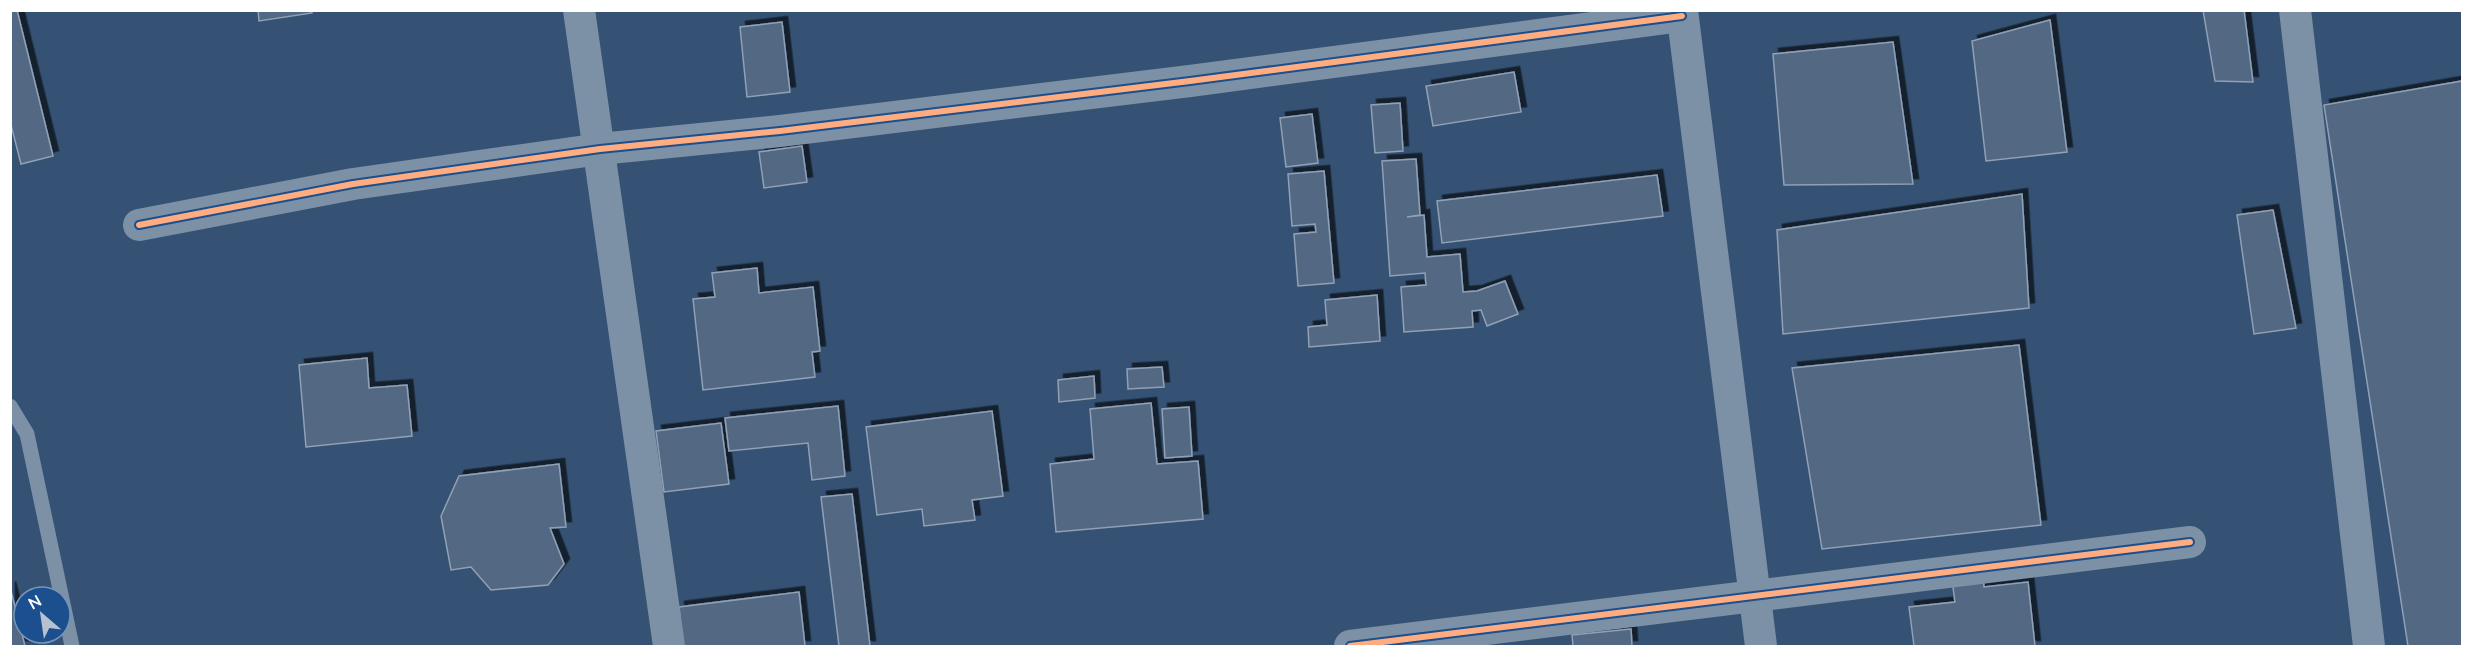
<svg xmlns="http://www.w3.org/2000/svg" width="2473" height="657" font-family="Mulish,sans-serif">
  <defs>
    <filter id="shadow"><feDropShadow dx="5.5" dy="-5.5" stdDeviation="0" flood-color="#0009"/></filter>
  </defs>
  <rect width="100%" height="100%" fill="#355173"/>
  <!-- building -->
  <g fill="#526883" stroke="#91a1b5" stroke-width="1.5" filter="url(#shadow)">
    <polygon points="17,10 53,156 21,164 10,121 10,11"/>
    <polygon points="258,10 311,10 312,13 259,21"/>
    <polygon points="2203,10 2244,10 2253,82 2215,81"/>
    <polygon points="2050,20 2067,152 1986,161 1972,41"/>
    <polygon points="782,22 790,92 747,97 740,27"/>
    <polygon points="1893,42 1913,184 1784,185 1773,54"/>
    <polygon points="1514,72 1521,112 1433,126 1426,86"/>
    <polygon points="2462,81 2462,646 2408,646 2324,105"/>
    <polygon points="1400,103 1403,151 1375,153 1371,105"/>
    <polygon points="1312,114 1318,163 1286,167 1280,118"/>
    <polygon points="802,146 807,182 764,188 759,152"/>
    <polygon points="1416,159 1420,215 1407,217 1424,215 1427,257 1460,254 1463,292 1477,291 1505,281 1518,314 1487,326 1481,310 1472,311 1473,327 1404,332 1401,287 1426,285 1425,273 1390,276 1382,161"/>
    <polygon points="1324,171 1334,283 1298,286 1294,234 1316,232 1315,224 1292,226 1288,174"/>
    <polygon points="1657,175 1663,216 1442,243 1437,201"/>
    <polygon points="2022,194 2029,308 1783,334 1777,230"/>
    <polygon points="2273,210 2296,328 2254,334 2237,215"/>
    <polygon points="757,268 759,293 813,287 820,351 812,352 815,377 703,390 693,299 715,297 712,273"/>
    <polygon points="1377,295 1380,341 1309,347 1308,327 1327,325 1325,300"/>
    <polygon points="2019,345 2041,525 1822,549 1792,368"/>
    <polygon points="367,358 369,388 407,385 412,436 306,447 299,365"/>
    <polygon points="1162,367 1164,387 1128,389 1127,369"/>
    <polygon points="1094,376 1095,398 1059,402 1058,380"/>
    <polygon points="1151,403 1157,464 1198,461 1203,519 1056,532 1050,464 1094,459 1090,409"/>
    <polygon points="838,406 845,476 812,480 808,443 729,451 725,418"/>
    <polygon points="1189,407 1192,456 1165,458 1162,409"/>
    <polygon points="992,411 1003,496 972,500 975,520 924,526 922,509 877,515 866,427"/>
    <polygon points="721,423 729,484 664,492 656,431"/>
    <polygon points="559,464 566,527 550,528 564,564 548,585 491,590 471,567 451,570 441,516 459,476"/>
    <polygon points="852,494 870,646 839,646 821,497"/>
    <polygon points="1983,576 1984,587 2028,582 2035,646 1914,646 1909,607 1955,602 1952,580"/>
    <polygon points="10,587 25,646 10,646"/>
    <polygon points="799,592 805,646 683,646 679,607"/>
    <polygon points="1631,629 1632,646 1573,646 1572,635"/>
  </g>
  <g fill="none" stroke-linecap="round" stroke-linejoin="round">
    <!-- lane -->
    <polyline stroke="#7c90a6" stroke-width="15" points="10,406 27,434 72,646"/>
    <!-- street -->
    <g stroke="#7c90a6" stroke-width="32">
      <polyline points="579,10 669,646"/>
      <polyline points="1682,10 1761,646"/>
      <polyline points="2295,10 2369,646"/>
      <polyline points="139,225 353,184 600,149 780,131 1190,81 1682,16"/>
      <polyline points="1350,646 2190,542"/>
    </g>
    <!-- cycleway casing -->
    <g stroke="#1b4f8d" stroke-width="10">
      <g id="cycleway">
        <polyline points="139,225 353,184 600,149 780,131 1190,81 1682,16"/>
        <polyline points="1350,646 2190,542"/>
      </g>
    </g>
    <!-- cycleway -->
    <use href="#cycleway" stroke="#ffac80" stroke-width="6"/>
  </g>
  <!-- border -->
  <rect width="2473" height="657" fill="none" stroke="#ffffff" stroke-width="24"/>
  <!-- north arrow -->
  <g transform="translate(42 615) rotate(331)"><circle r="28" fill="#1b4f8d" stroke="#7695bb" stroke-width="1.5"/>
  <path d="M0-4.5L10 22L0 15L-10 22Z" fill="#b8c2ce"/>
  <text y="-9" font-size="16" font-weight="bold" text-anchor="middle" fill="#ffffff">N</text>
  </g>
</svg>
